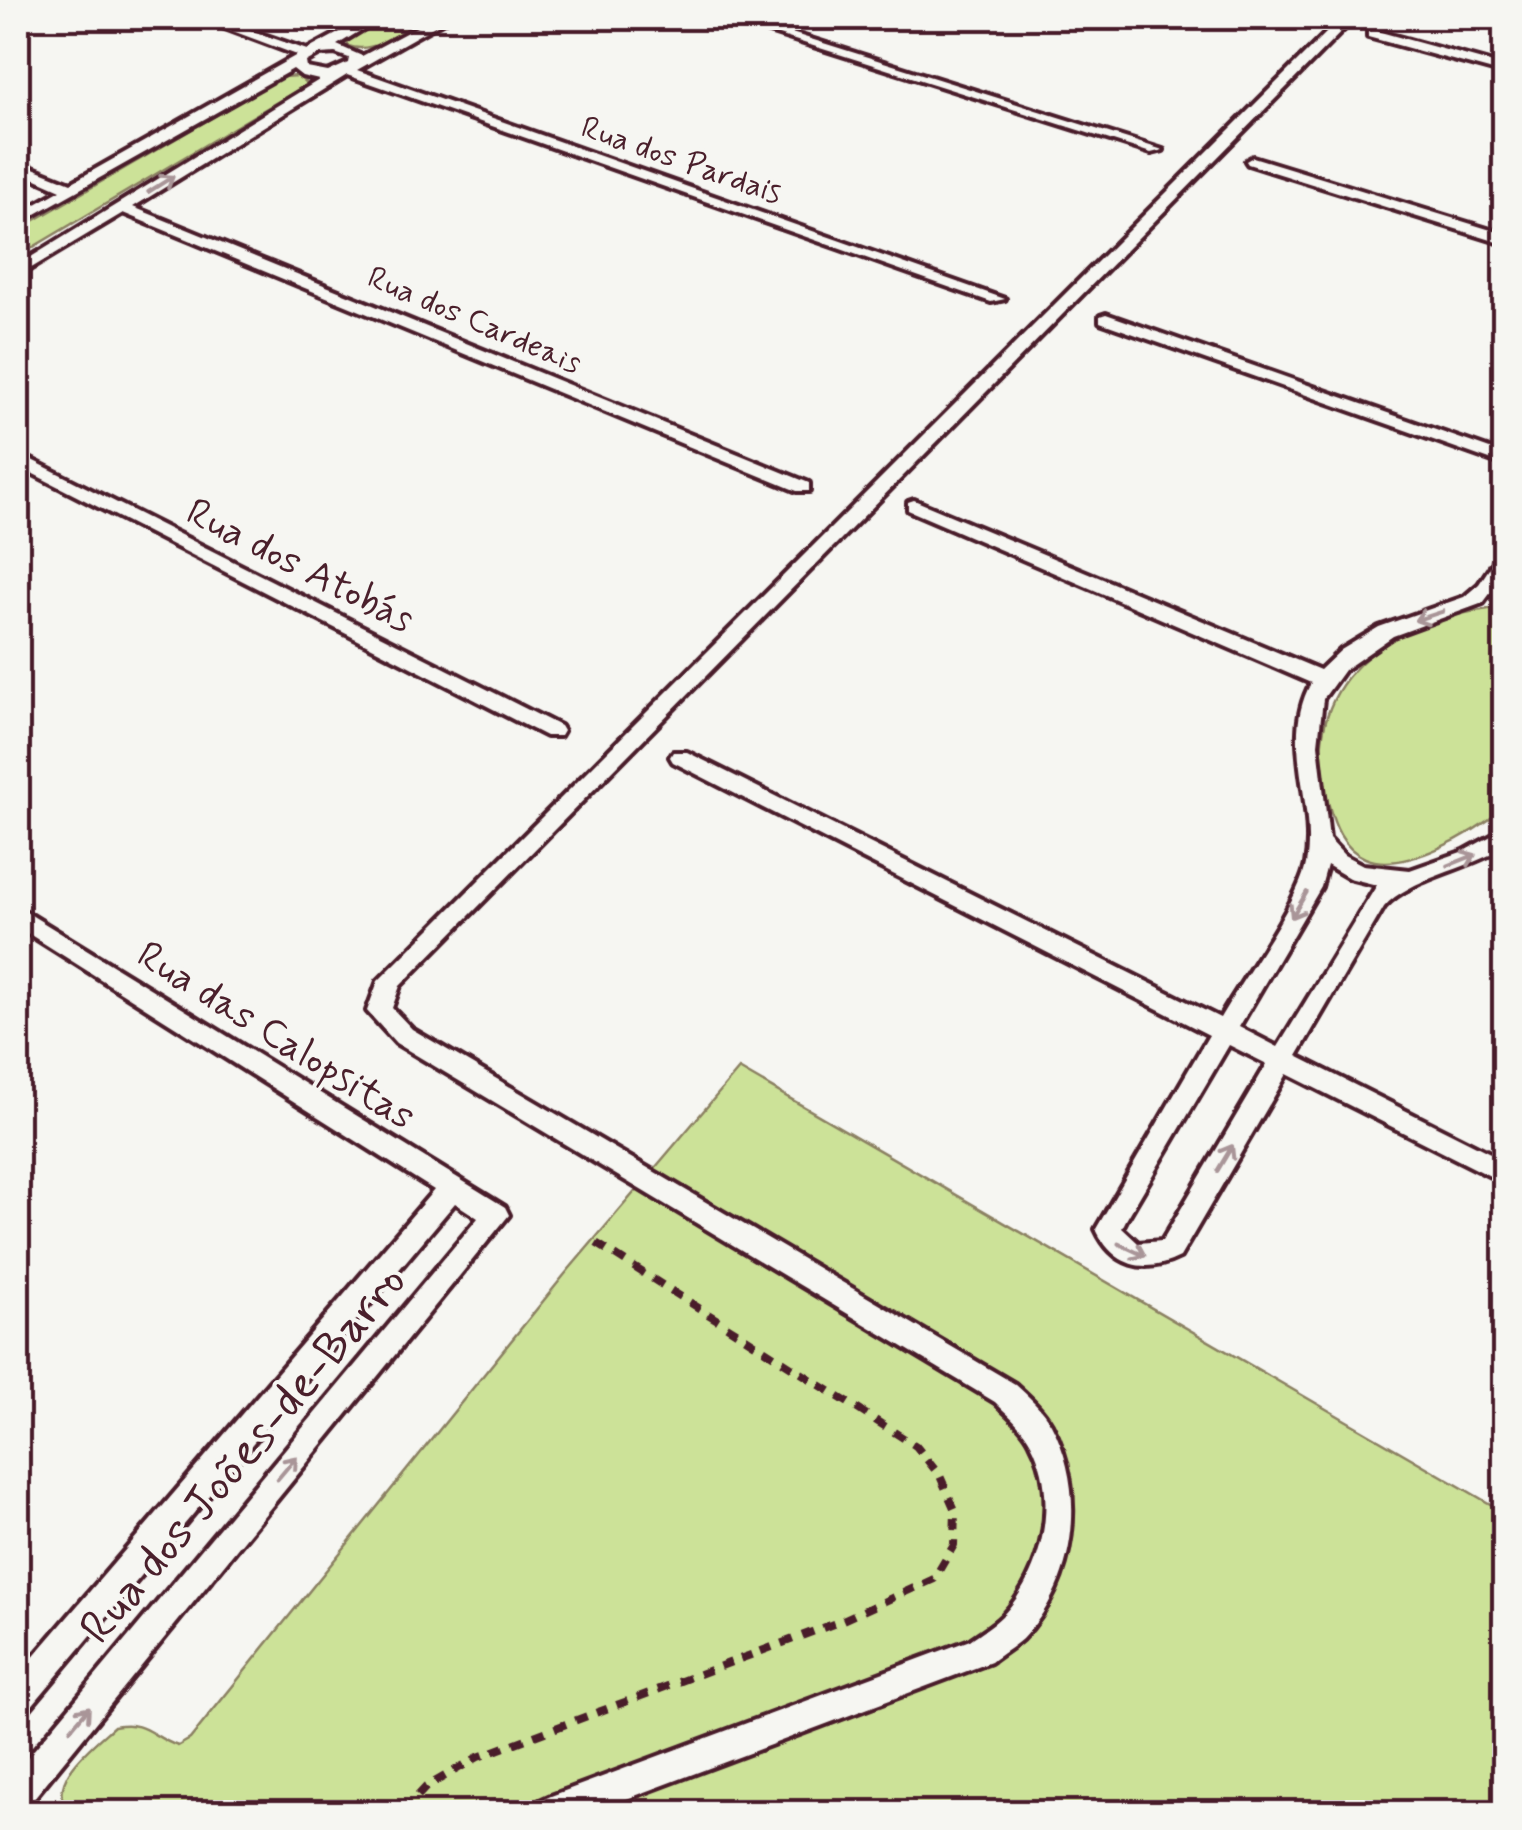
<svg xmlns="http://www.w3.org/2000/svg" width="1522" height="1830" font-family="Mynerve,sans-serif">
  <rect width="100%" height="100%" fill="#f6f6f2"/>
  <filter id="ink" filterUnits="userSpaceOnUse"><feTurbulence type="fractalNoise" baseFrequency=".01" numOctaves="2"/><feDisplacementMap in="SourceGraphic" scale="20" xChannelSelector="R" yChannelSelector="G"/><feConvolveMatrix kernelMatrix="1 2 1 2 8 2 1 2 1" color-interpolation-filters="sRGB"/></filter>
  <g filter="url(#ink)">
    <!-- green -->
    <g fill="#cce298" stroke="#8b8062" stroke-width="2.5">
      <path d="M384,18H424C402,31 376,55 348,46L347,39Z"/>
      <polygon points="298,76 306,83 304,86 18,256 18,230 282,77"/>
      <path d="M1496,608L1504,610V808C1475,832 1404,875 1365,858C1342,848 1334,825 1328,802C1295,683 1388,620 1496,608Z"/>
      <path d="M739,1069L1504,1512V1812H69C45,1781 92,1746 114,1726C146,1720 151,1737 178,1746L190,1739L565,1274Z"/>
    </g>
    <!-- water -->
    <polygon fill="#8fd9f0" stroke="#738fa1" stroke-width="2.5" points="1168,1800 1216,1801 1282,1812 1075,1812"/>
    <g fill="none" stroke-linecap="round" stroke-linejoin="round">
      <!-- lane casing -->
      <g stroke="#4a1f2b" stroke-width="8">
        <g id="lane">
          <path d="M198,18H215L307,50L366,18H381L337,45L362,56L434,18H449L357,70L1005,299L991,302L347,75L133,207L809,483V491H797L123,213L18,276V265L319,80L302,76L293,69L18,224V214L61,190L18,171V162L71,183L297,55ZM335,53L349,58L348,63L328,72L307,68L306,62L320,54Z"/>
          <polygon points="725,18 744,18 1163,150 1151,153"/>
          <polygon points="1256,18 1278,18 1287,22 1280,26"/>
          <path d="M1341,18H1355L400,986L392,1008L412,1029L1015,1384C1028,1396 1042,1408 1051,1424C1087,1491 1077,1583 1022,1639C1013,1647 1001,1654 991,1662L592,1812H535L540,1801L551,1796L970,1640C981,1632 993,1625 1002,1616C1043,1574 1060,1497 1031,1443C1023,1427 1008,1415 995,1402L396,1043L367,1011L378,981Z"/>
          <polygon points="1373,30 1504,66 1504,74 1368,37 1368,31"/>
          <polygon points="1253,157 1504,234 1504,244 1248,164 1246,161"/>
          <polygon points="1106,314 1504,454 1504,465 1100,322 1100,316"/>
          <polygon points="18,453 560,726 563,731 560,736 546,736 18,466"/>
          <path d="M914,500L1320,670L1341,650L1379,627L1464,597L1479,584L1497,557L1504,555V575L1483,603L1393,636L1344,670L1323,699L1318,744L1329,839L1344,855L1363,865L1410,870L1464,851L1504,829V847C1468,870 1409,878 1384,907L1297,1056L1504,1160V1183L1287,1074L1180,1257C1144,1275 1113,1266 1096,1229L1209,1035L673,762L670,757L673,752H687L1220,1018C1241,981 1299,901 1306,864C1317,803 1279,741 1311,683L908,510V502ZM1327,865L1349,878L1377,885L1278,1047L1239,1027L1321,887ZM1229,1045L1267,1064L1162,1241L1138,1243L1122,1228L1126,1220Z"/>
          <polygon points="18,907 505,1207 509,1215 29,1804 18,1809 18,1769 478,1218 455,1203 29,1709 18,1713 18,1675 434,1190 18,927"/>
        </g>
      </g>
      <!-- path -->
      <polyline stroke="#4a1f2b" stroke-width="8" stroke-dasharray="12 10" stroke-linecap="butt" points="403,1812 426,1787 478,1757 836,1623 934,1579 954,1545 955,1510 940,1476 916,1446 593,1241"/>
      <!-- lane -->
      <use href="#lane" fill="#f6f6f2" fill-rule="evenodd"/>
    </g>
    <!-- one-way arrows -->
    <defs><path id="oneway-shaft" d="M-6 0H5M1.5-3L5.5 0L1.5 3" fill="none" stroke-width="1.6" stroke-linecap="round" stroke-linejoin="round" transform="scale(2.5)"/></defs>
    <g stroke="#a99598">
      <use href="#oneway-shaft" transform="translate(161 184) rotate(-32)"/>
      <use href="#oneway-shaft" transform="translate(1429 616) rotate(162)"/>
      <use href="#oneway-shaft" transform="translate(1462 860) rotate(-22)"/>
      <use href="#oneway-shaft" transform="translate(1299 905) rotate(121)"/>
      <use href="#oneway-shaft" transform="translate(1225 1158) rotate(-59)"/>
      <use href="#oneway-shaft" transform="translate(1132 1250) rotate(25)"/>
      <use href="#oneway-shaft" transform="translate(287 1468) rotate(-50)"/>
      <use href="#oneway-shaft" transform="translate(80 1718) rotate(-50)"/>
    </g>
  </g>
  <g text-anchor="middle" stroke-width="8" stroke-linejoin="round" paint-order="stroke">
    <!-- far-street labels -->
    <g font-size="32" fill="#4a1f2b" stroke="#f6f6f2">
      <text transform="translate(682 159) rotate(19)" y="11">Rua dos Pardais</text>
      <text transform="translate(475 319) rotate(23)" y="11">Rua dos Cardeais</text>
    </g>
    <!-- street labels -->
    <g font-size="40" fill="#4a1f2b" stroke="#f6f6f2">
      <text transform="translate(301 564) rotate(27)" y="14">Rua dos Atobás</text>
      <text transform="translate(277 1034) rotate(32)" y="14">Rua das Calopsitas</text>
    </g>
    <!-- near-street labels -->
    <g font-size="48" fill="#4a1f2b" stroke="#f6f6f2">
      <text transform="translate(241 1453) rotate(-50)" y="17">Rua dos Joões-de-Barro</text>
    </g>
  </g>
  <!-- margin -->
  <rect width="1522" height="1830" fill="none" stroke="#f6f6f2" stroke-width="60"/>
  <rect x="30" y="30" width="1462" height="1770" fill="none" stroke="#4a1f2b" stroke-width="4" filter="url(#ink)"/>
</svg>
